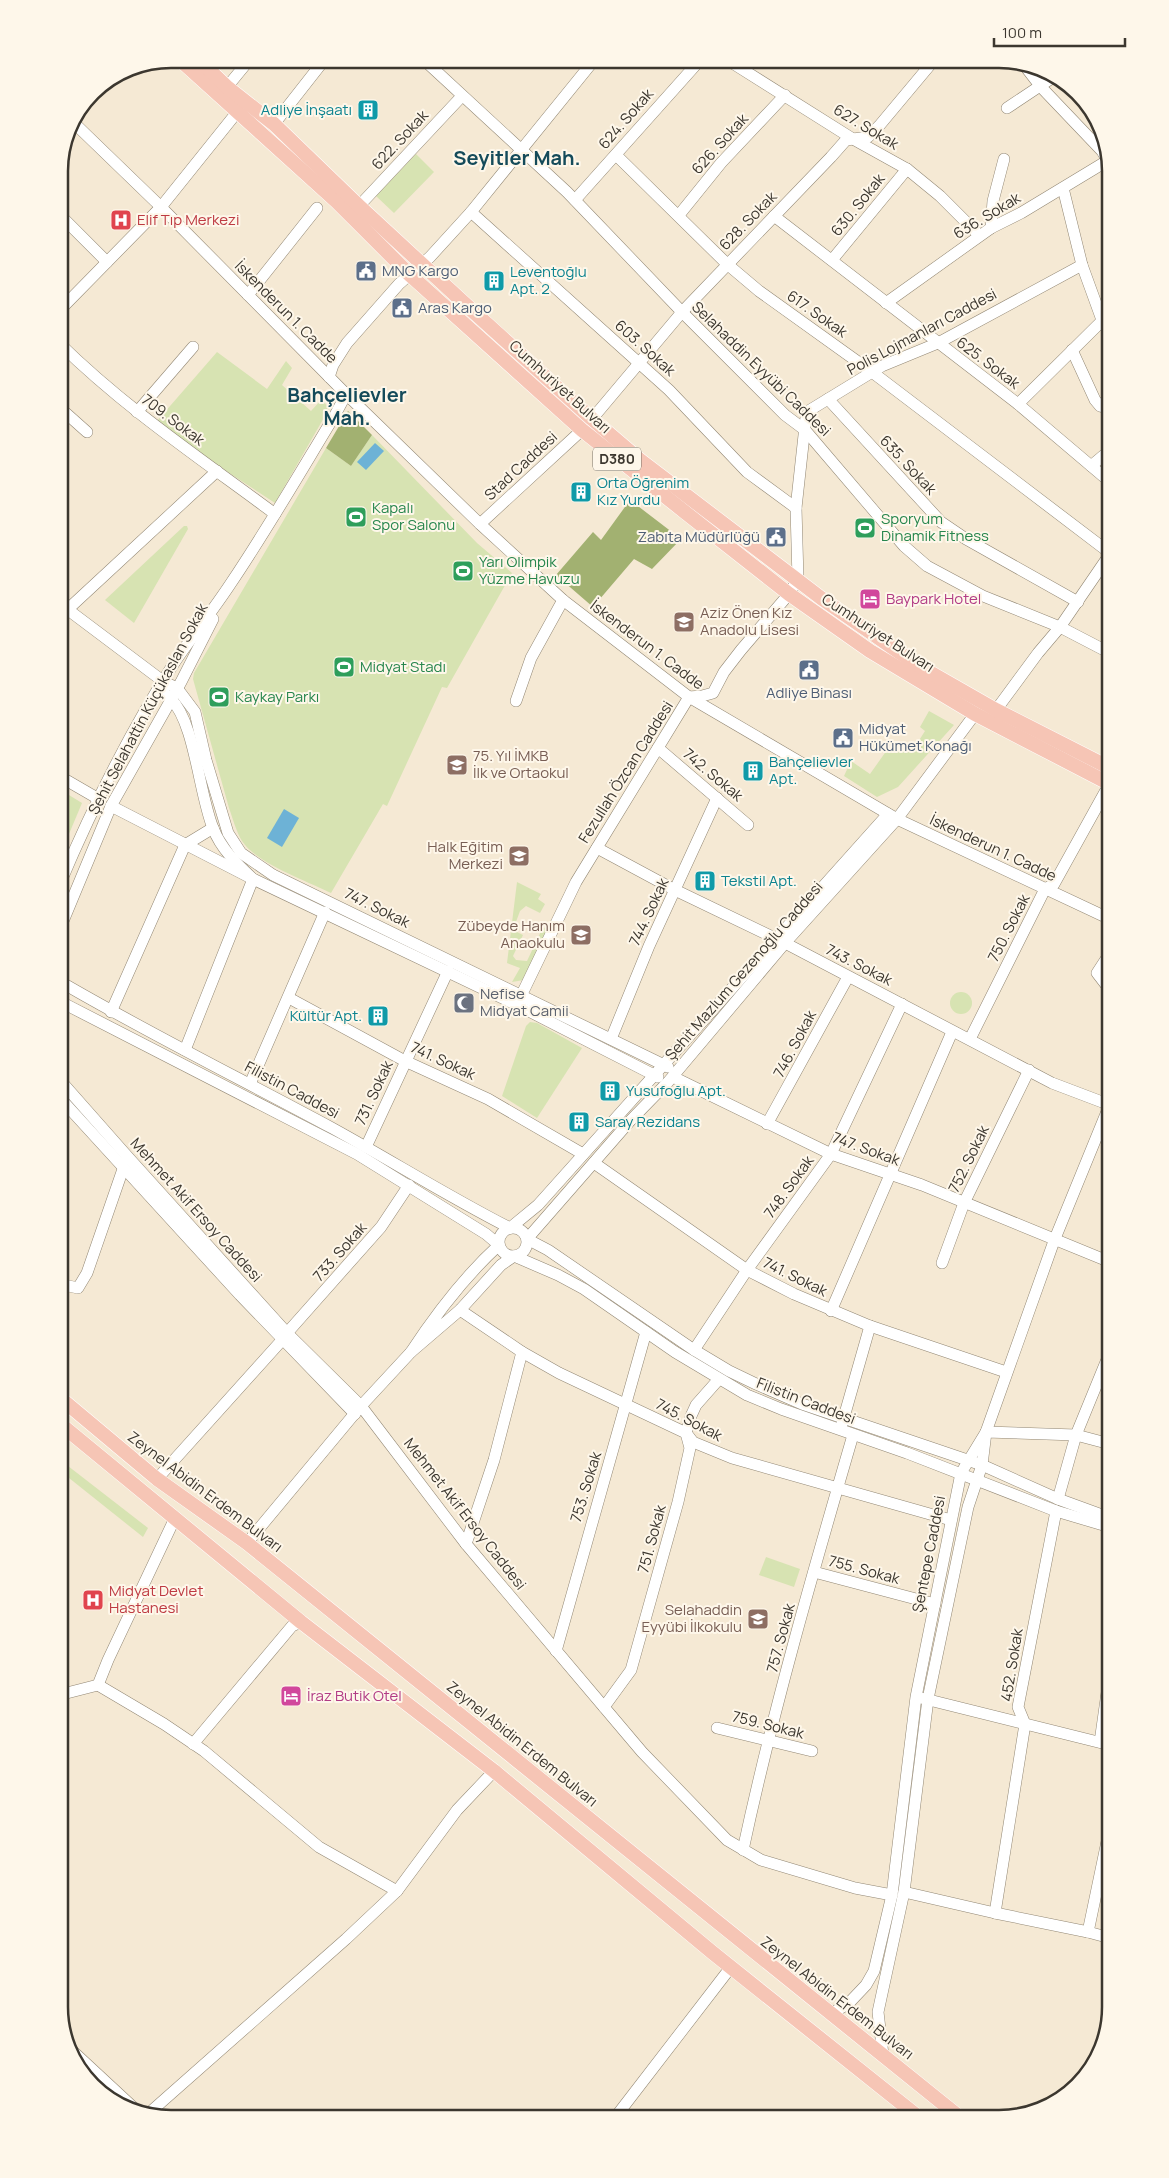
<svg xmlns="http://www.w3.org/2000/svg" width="1169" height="2178" font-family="Manrope,sans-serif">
  <rect width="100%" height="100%" fill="#f5e9d4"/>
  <!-- green -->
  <g fill="#d7e3b2">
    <polygon points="416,154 434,172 394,213 376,196"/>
    <polygon points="217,352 267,389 286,361 292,368 282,385 311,411 322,399 329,409 275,503 197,452 157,421"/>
    <path d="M372,435L477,543L512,573L447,688L442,687L387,806L383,804L331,893C307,881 256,863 242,841C236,831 233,819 229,808L193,679L194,673L326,448L351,466Z"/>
    <polygon points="184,526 187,526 188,529 134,623 105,600"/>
    <polygon points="929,711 954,725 898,787 877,797 844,776 851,761 870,774 887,750 892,753 897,745 911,753 925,731 920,727"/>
    <polygon points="59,789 82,803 61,853 59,852"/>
    <polygon points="517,882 541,894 538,899 545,904 540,913 526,906 520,911 513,930 523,935 513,956 516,960 527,961 543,927 548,930 524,980 512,982 520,968 507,963"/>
    <circle cx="961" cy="1003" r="11"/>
    <polygon points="1109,1000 1110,1001 1110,1036 1101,1035 1104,1014"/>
    <polygon points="530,1022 537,1023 582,1048 537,1118 502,1096 526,1026"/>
    <polygon points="59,1459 148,1528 143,1537 59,1470"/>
    <polygon points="766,1557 800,1569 794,1587 759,1575"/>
  </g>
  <!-- forest -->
  <g fill="#a2b171">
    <polygon points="348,411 372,435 351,466 326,448"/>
    <polygon points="630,500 681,539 652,569 634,559 593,607 556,575 593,532 601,540"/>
  </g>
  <!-- water -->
  <g fill="#6db2d6">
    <polygon points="375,443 384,451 366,470 357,462"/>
    <polygon points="284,809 299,818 282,847 267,838"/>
  </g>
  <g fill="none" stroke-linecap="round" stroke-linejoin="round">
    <!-- minor casing -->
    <g stroke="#928774" stroke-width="12">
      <g id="minor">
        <polyline points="423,59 567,192 682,312 785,415 805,430 904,546 927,566 983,596 1060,627 1110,653"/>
        <polyline points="726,59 853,139 907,169 940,196 979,235"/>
        <polyline points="915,59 927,68"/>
        <polyline points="1024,65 1041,87 1102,151 1109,163"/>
        <polyline points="227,87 250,59"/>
        <polyline points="1007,108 1055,76"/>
        <polyline points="72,121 161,207 344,392 480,524 563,600 689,697 897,819 1110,919"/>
        <polyline points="274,124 325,59"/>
        <polyline points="616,155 727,264 759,291 872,372 1110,553"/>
        <polyline points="1063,188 1082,265 1102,320"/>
        <polyline points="575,200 701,59"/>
        <polyline points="359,206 462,96"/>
        <polyline points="471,212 669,390 747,472 796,508"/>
        <polyline points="59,214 107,262"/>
        <polyline points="679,215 721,163 785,95"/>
        <polyline points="774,216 1018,404 1110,482"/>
        <polyline points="991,228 993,201 1004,159"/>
        <polyline points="832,260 907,169"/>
        <polyline points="248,295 317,208"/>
        <polyline points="886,303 991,228 1021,213 1107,161"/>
        <polyline points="59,311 161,207 238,111"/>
        <path d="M59,343C125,408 201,459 275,514"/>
        <polyline points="1072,350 1095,400 1100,406 1110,408"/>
        <polyline points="329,377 333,365 347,343 399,284 430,257 471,212 595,59"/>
        <polyline points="828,399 941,522 966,539 1078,602"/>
        <polyline points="1018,404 1110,313"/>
        <polyline points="59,407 87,432"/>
        <polyline points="137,412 193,347"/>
        <polyline points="592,419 682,312 831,157 846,140 868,137 879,126 935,59"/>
        <polyline points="1091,466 1110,450"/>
        <polyline points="480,524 582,430"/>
        <polyline points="59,603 164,682 177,688 195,712 206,760 228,833 241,853 273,875 668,1067"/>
        <polyline points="67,610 217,471"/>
        <path d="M159,690C163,693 168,695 171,699C195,723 199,794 213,828C221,849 237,864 253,879L517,1005L658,1077"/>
        <polyline points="516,701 531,658 563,600"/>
        <polyline points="996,710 1038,653 1060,627 1110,554"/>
        <polyline points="975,714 897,819 785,943 668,1082 630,1121 527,1239 548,1250 694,1350 729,1371 756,1384 802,1404 982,1465 1058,1499 1110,1518"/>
        <polyline points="658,748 748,825"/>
        <polyline points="59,776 97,798"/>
        <polyline points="111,806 253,879 185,1050"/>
        <polyline points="597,848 675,890 785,943 1052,1083 1110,1105"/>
        <path d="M59,886C92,808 130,731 176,660C194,634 214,609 231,583C268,528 301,471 335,415L342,402L344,392"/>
        <polyline points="59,931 111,806 181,682 213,619"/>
        <path d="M59,981C148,1033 241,1079 332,1128C392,1161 449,1197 510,1228L538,1205L888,814"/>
        <polyline points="1110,990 1097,973 1110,953"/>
        <polyline points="521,996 576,882 689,697 702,696 713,693 724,672 741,650 789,594 798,579 796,508 806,417 810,410 882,366 938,343 1082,265"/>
        <polyline points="289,998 405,1061 488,1099 583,1154"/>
        <path d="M59,1001L357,1154L486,1234L499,1245C465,1276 436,1314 411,1352L460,1310L501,1265L514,1256L558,1275L584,1289L675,1352L747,1395L781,1409L907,1453L1056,1511L1110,1527"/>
        <polyline points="111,1012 185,845 213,828"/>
        <polyline points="611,1039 649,946 717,798"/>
        <polyline points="970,1039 1045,889 1054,884 1110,783"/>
        <polyline points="673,1077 831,1154 922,1185 1110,1262"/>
        <polyline points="59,1079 127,1156 287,1333 361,1406 466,1544 642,1752 727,1840 761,1860 855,1888 892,1895"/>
        <polyline points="250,1084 325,912"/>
        <polyline points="59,1097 240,1295 355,1414"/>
        <polyline points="767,1124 848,977"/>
        <polyline points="366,1147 448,971"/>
        <polyline points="594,1163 747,1270 794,1294 870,1326 1006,1372"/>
        <circle cx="513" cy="1242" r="14"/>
        <polyline points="942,1263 964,1203 1029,1070"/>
        <polyline points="59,1284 78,1288 87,1273 123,1169"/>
        <polyline points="460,1310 522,1352 559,1373 686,1433 693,1442 732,1458 951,1520"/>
        <polyline points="831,1311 952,1032"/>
        <polyline points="287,1333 381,1227 409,1185"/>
        <polyline points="694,1350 747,1270 831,1154 902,1004"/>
        <polyline points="842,1424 870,1326"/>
        <polyline points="157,1479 283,1339"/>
        <polyline points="1058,1499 1076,1435 1110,1352"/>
        <polyline points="247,1543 361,1406 411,1352"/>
        <polyline points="466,1544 494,1460 522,1352"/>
        <polyline points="814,1572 935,1604"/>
        <polyline points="556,1651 646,1332"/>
        <polyline points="98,1685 164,1724 204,1751 319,1847 397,1891"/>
        <polyline points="59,1695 98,1685 108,1660 175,1518"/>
        <polyline points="921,1698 1110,1745"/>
        <polyline points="604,1707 631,1670 678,1502 690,1448 686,1433 691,1416 696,1405 719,1379"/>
        <polyline points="717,1728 812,1751"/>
        <polyline points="1100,1742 1110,1671"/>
        <polyline points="193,1744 292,1626 301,1622"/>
        <path d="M743,1850C773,1710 813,1572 853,1435"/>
        <polyline points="904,1892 995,1913 1088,1932 1110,1938"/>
        <polyline points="995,1913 1025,1724 1018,1707 1056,1511"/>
        <polyline points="1088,1932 1110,1827"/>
        <polyline points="830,2014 848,2004 866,1985 874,1971 892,1895 916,1697 961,1473 986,1432 1054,1241 1110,1104"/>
        <polyline points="66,2045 135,2109"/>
        <polyline points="883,2055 878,2012 904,1892 928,1699 968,1507 982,1465 986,1432 1076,1435 1110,1444"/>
        <polyline points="148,2114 346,1939 397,1891 457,1810 494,1771"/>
        <polyline points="614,2119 731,1967"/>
      </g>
    </g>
    <!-- major casing -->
    <g stroke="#fff" stroke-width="15">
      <g id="major">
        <polyline points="179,59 336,201 410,275 582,430 686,513 789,594 870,651 975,714 1110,784"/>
        <polyline points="198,59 227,87 274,124 359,206 476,314 592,419 640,460 821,598 919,666 996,710 1110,768"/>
        <polyline points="59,1397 157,1479 247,1543 962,2119"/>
        <polyline points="59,1423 301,1622 494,1771 713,1953 921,2119"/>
      </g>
    </g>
    <!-- minor -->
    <use href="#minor" stroke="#fff" stroke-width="11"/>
    <!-- major -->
    <use href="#major" stroke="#f6c5b5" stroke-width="14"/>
  </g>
  <!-- icons -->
  <defs>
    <g id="building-square" transform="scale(1.125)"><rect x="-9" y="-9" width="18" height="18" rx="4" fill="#0f9aa8" stroke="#fef7ea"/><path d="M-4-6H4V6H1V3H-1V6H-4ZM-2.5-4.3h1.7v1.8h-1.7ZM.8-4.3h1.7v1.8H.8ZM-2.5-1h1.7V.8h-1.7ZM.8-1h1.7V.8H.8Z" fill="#fff"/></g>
    <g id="hospital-square" transform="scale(1.125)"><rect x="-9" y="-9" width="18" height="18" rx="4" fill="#e0444e" stroke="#fef7ea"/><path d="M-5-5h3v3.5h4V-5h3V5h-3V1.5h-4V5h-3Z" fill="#fff"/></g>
    <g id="civic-square" transform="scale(1.125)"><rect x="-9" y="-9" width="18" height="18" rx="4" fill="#5c6f8a" stroke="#fef7ea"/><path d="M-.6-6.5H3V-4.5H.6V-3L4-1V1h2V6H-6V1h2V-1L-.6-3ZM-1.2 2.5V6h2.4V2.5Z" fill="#fff"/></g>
    <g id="stadium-square" transform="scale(1.125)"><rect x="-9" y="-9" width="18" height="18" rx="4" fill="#2e9e5b" stroke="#fef7ea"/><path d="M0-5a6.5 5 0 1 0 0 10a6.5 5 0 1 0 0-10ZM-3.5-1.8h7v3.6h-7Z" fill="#fff"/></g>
    <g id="hotel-square" transform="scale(1.125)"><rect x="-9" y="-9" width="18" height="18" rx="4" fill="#d1479c" stroke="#fef7ea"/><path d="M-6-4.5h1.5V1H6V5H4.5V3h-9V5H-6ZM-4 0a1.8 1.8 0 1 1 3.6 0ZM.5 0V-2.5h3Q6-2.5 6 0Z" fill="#fff"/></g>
    <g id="school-square" transform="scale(1.125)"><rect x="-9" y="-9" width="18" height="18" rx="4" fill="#8d6e63" stroke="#fef7ea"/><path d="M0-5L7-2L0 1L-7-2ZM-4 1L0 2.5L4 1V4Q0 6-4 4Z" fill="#fff"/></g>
    <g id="mosque-square" transform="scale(1.125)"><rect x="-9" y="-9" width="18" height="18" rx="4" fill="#6b7280" stroke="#fef7ea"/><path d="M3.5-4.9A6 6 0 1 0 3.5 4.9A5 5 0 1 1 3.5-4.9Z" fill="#fff"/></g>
  </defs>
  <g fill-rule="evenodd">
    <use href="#building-square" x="368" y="110"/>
    <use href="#hospital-square" x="121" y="220"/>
    <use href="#civic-square" x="366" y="271"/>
    <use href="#building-square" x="494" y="281"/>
    <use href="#civic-square" x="402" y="308"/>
    <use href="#building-square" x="581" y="492"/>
    <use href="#stadium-square" x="356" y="517"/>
    <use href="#stadium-square" x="865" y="528"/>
    <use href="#civic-square" x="776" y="537"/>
    <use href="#stadium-square" x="463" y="571"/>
    <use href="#hotel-square" x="870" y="599"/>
    <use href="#school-square" x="684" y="622"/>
    <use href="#stadium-square" x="344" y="667"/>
    <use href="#civic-square" x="809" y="670"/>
    <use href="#stadium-square" x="219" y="697"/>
    <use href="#civic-square" x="843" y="738"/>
    <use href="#school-square" x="457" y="765"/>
    <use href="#building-square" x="753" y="771"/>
    <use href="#school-square" x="519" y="856"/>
    <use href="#building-square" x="705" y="881"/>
    <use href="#school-square" x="581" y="935"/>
    <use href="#mosque-square" x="464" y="1003"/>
    <use href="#building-square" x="378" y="1016"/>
    <use href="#building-square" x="610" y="1091"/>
    <use href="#building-square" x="579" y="1122"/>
    <use href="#hospital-square" x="93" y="1600"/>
    <use href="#school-square" x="758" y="1619"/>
    <use href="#hotel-square" x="291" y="1696"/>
  </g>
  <g text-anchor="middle" stroke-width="4" stroke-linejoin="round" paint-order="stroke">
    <!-- shield labels -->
    <rect fill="#fef7ea" stroke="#767167" stroke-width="1" x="593" y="447.5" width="48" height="23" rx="4"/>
    <g font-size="14" font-weight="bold" fill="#3c372f">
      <text x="617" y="464">D380</text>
    </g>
    <!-- culture labels -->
    <g font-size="15" fill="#0d838f" stroke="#fef7ea" text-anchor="start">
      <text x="352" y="115" text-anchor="end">Adliye İnşaatı</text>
      <text x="510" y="277">Leventoğlu<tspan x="510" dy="17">Apt. 2</tspan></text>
      <text x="597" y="488">Orta Öğrenim<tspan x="597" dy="17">Kız Yurdu</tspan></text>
      <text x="769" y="767">Bahçelievler<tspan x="769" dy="17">Apt.</tspan></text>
      <text x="721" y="886">Tekstil Apt.</text>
      <text x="362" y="1021" text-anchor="end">Kültür Apt.</text>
      <text x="626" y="1096">Yusufoğlu Apt.</text>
      <text x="595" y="1127">Saray Rezidans</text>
    </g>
    <!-- street labels -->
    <g font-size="15" fill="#3c372f" stroke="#fef7ea">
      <text transform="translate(626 119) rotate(-49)" y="5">624. Sokak</text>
      <text transform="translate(866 127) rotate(31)" y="5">627. Sokak</text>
      <text transform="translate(400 140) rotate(-47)" y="5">622. Sokak</text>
      <text transform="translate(720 144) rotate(-48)" y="5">626. Sokak</text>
      <text transform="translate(858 205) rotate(-51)" y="5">630. Sokak</text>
      <text transform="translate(987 216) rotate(-31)" y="5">636. Sokak</text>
      <text transform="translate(748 221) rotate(-46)" y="5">628. Sokak</text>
      <text transform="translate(286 312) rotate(45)" y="5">İskenderun 1. Cadde</text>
      <text transform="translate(817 314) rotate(35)" y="5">617. Sokak</text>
      <text transform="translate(922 332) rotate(-28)" y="5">Polis Lojmanları Caddesi</text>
      <text transform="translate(645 348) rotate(42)" y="5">603. Sokak</text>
      <text transform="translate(988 363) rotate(37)" y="5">625. Sokak</text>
      <text transform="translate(761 369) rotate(44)" y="5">Selahaddin Eyyübi Caddesi</text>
      <text transform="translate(560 387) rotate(42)" y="5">Cumhuriyet Bulvarı</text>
      <text transform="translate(173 420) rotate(37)" y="5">709. Sokak</text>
      <text transform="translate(908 465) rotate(47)" y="5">635. Sokak</text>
      <text transform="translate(521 466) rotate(-43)" y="5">Stad Caddesi</text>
      <text transform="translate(878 633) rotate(33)" y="5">Cumhuriyet Bulvarı</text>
      <text transform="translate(647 645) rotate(37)" y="5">İskenderun 1. Cadde</text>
      <text transform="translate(148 709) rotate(-62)" y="5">Şehit Selahattin Küçükaslan Sokak</text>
      <text transform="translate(626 772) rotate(-58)" y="5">Fezullah Özcan Caddesi</text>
      <text transform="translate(713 775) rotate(40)" y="5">742. Sokak</text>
      <text transform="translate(993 848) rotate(25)" y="5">İskenderun 1. Cadde</text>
      <text transform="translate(377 908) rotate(26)" y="5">747. Sokak</text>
      <text transform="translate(649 912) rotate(-65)" y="5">744. Sokak</text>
      <text transform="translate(1009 928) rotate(-63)" y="5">750. Sokak</text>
      <text transform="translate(859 965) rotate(27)" y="5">743. Sokak</text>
      <text transform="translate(744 971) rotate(-49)" y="5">Şehit Mazlum Gezenoğlu Caddesi</text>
      <text transform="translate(795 1044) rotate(-62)" y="5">746. Sokak</text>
      <text transform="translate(443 1061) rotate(25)" y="5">741. Sokak</text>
      <text transform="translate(292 1090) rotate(28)" y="5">Filistin Caddesi</text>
      <text transform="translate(374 1093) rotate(-65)" y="5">731. Sokak</text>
      <text transform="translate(866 1149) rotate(20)" y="5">747. Sokak</text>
      <text transform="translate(969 1159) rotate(-64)" y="5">752. Sokak</text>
      <text transform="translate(789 1187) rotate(-54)" y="5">748. Sokak</text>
      <text transform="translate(196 1210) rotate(48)" y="5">Mehmet Akif Ersoy Caddesi</text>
      <text transform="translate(340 1252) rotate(-49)" y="5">733. Sokak</text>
      <text transform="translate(795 1277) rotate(26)" y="5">741. Sokak</text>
      <text transform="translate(806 1401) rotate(21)" y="5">Filistin Caddesi</text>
      <text transform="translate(689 1420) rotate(28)" y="5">745. Sokak</text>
      <text transform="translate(586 1487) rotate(-73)" y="5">753. Sokak</text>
      <text transform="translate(205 1492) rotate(37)" y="5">Zeynel Abidin Erdem Bulvarı</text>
      <text transform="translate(465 1514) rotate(52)" y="5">Mehmet Akif Ersoy Caddesi</text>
      <text transform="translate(652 1539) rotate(-75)" y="5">751. Sokak</text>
      <text transform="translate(929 1554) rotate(-79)" y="5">Şentepe Caddesi</text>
      <text transform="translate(864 1570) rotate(15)" y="5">755. Sokak</text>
      <text transform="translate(781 1638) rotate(-75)" y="5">757. Sokak</text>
      <text transform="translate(1012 1665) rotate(-81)" y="5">452. Sokak</text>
      <text transform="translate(768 1725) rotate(14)" y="5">759. Sokak</text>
      <text transform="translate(522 1744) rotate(39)" y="5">Zeynel Abidin Erdem Bulvarı</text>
      <text transform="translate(837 1998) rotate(38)" y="5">Zeynel Abidin Erdem Bulvarı</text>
    </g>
    <!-- health labels -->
    <g font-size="15" fill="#be3a42" stroke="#fef7ea" text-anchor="start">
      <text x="137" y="225">Elif Tıp Merkezi</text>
      <text x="109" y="1596">Midyat Devlet<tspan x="109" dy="17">Hastanesi</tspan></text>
    </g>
    <!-- service labels -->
    <g font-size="15" fill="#4e5e75" stroke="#fef7ea" text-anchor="start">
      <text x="382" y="276">MNG Kargo</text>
      <text x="418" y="313">Aras Kargo</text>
      <text x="760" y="542" text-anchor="end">Zabıta Müdürlüğü</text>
      <text x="809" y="698" text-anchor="middle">Adliye Binası</text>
      <text x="859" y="734">Midyat<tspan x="859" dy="17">Hükümet Konağı</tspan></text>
    </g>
    <!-- leisure labels -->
    <g font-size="15" fill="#27864d" stroke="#fef7ea" text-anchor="start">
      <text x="372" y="513">Kapalı<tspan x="372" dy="17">Spor Salonu</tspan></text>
      <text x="881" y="524">Sporyum<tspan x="881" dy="17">Dinamik Fitness</tspan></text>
      <text x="479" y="567">Yarı Olimpik<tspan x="479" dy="17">Yüzme Havuzu</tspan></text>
      <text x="360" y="672">Midyat Stadı</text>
      <text x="235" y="702">Kaykay Parkı</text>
    </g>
    <!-- hotel labels -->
    <g font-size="15" fill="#b23c85" stroke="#fef7ea" text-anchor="start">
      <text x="886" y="604">Baypark Hotel</text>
      <text x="307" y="1701">İraz Butik Otel</text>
    </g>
    <!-- education labels -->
    <g font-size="15" fill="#785e54" stroke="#fef7ea" text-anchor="end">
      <text x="700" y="618" text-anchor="start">Aziz Önen Kız<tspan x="700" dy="17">Anadolu Lisesi</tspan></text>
      <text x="473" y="761" text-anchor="start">75. Yıl İMKB<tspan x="473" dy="17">İlk ve Ortaokul</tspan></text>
      <text x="503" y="852">Halk Eğitim<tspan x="503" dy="17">Merkezi</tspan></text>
      <text x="565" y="931">Zübeyde Hanım<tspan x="565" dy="17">Anaokulu</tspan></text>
      <text x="742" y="1615">Selahaddin<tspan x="742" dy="17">Eyyübi İlkokulu</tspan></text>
    </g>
    <!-- worship labels -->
    <g font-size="15" fill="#5b616d" stroke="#fef7ea" text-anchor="start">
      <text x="480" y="999">Nefise<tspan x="480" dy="17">Midyat Camii</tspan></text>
    </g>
    <!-- district labels -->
    <g font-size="20" font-weight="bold" fill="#154b5a" stroke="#fef7ea">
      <text x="517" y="165">Seyitler Mah.</text>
      <text x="347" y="402">Bahçelievler<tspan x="347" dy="23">Mah.</tspan></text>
    </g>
  </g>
  <!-- crop -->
  <path d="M0 0H1169V2178H0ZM171 68H999A103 103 0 0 1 1102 171V2007A103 103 0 0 1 999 2110H171A103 103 0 0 1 68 2007V171A103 103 0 0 1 171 68Z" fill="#fef7ea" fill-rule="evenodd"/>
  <path fill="none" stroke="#3c372f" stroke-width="2.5" d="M171 68H999A103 103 0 0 1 1102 171V2007A103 103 0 0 1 999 2110H171A103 103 0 0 1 68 2007V171A103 103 0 0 1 171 68Z"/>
  <!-- scale -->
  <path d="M994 38v8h131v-8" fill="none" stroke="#3c372f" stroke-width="2.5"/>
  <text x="1002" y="38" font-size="15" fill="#3c372f" stroke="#fef7ea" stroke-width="4" paint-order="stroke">100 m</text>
</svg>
